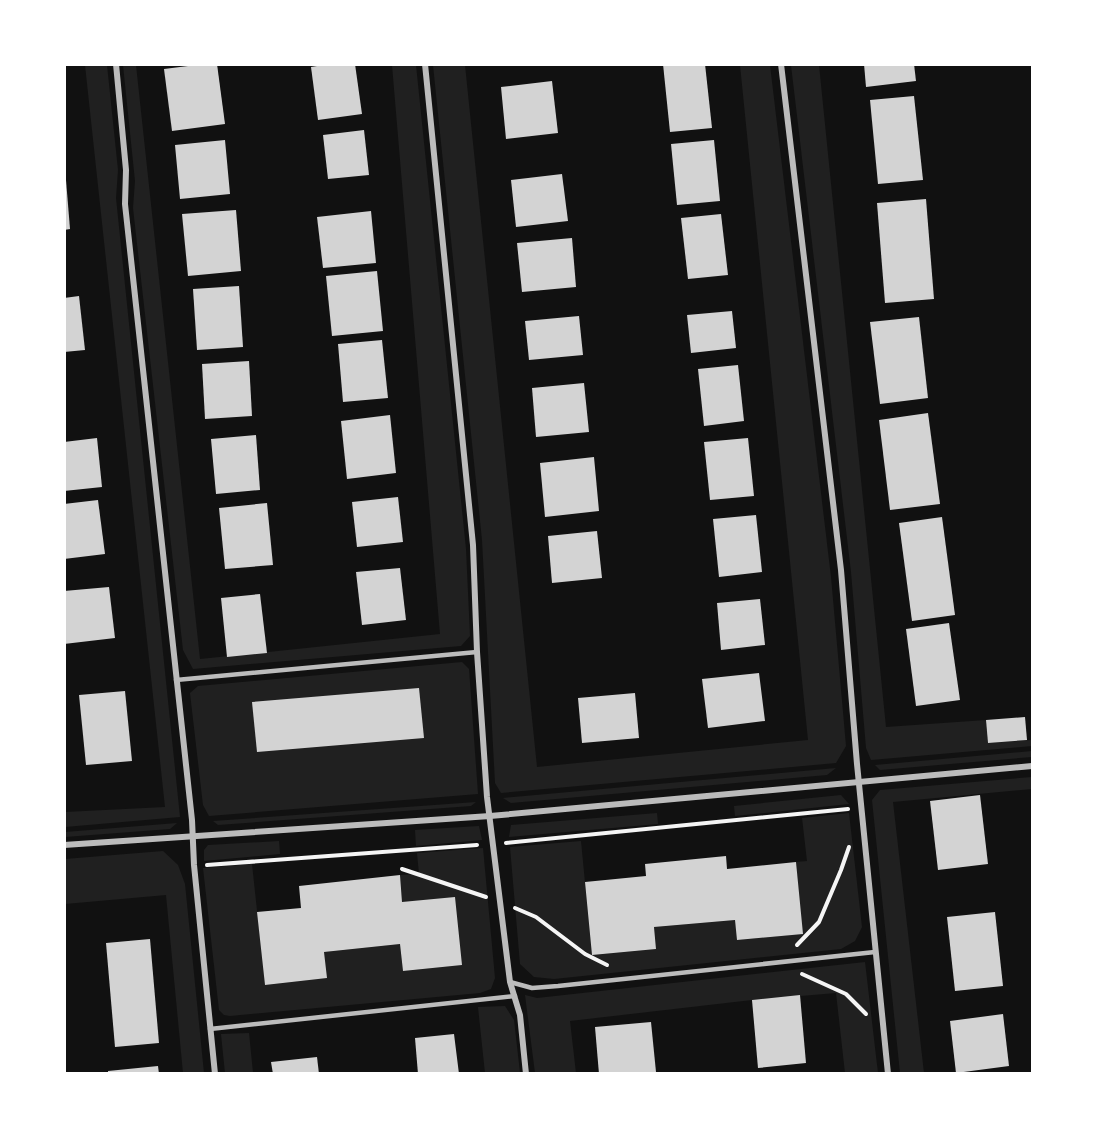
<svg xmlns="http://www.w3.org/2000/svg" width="1097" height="1138" font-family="'PT Sans',sans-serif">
  <rect width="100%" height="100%" fill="#111"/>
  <!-- green -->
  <g fill="#202020">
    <polygon points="85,65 107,65 118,170 116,198 180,817 65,827 65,812 165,807"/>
    <polygon points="123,65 136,65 200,659 440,634 392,65 416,65 466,549 470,636 461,646 193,669 183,650 133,208 135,181"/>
    <polygon points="433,65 465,65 537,767 808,740 740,65 770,65 831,577 846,746 836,763 501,793 495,783 482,540"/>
    <polygon points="791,65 819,65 886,727 986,720 988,743 1032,740 1032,746 871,760 866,748 851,572"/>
    <polygon points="462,662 469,669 478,794 209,816 203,805 190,693 198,686"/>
    <polygon points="1032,751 1032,757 880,770 875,765"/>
    <polygon points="836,768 827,775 511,803 503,798"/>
    <polygon points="1032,777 1032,789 893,802 924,1073 900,1073 872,800 880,790"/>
    <polygon points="841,795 849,804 735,816 734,806"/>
    <polygon points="476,802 471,806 218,825 213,821"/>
    <polygon points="657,813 658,824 509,837 511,825"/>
    <polygon points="849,813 862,927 855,941 841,949 554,979 534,977 520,964 510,847 581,841 592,955 656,949 654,927 735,920 738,940 802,934 796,862 807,861 802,818"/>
    <polygon points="177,823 170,829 65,837 65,832"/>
    <polygon points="479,826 482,840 416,846 415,830"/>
    <polygon points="279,841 280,854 204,861 204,850 208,845"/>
    <polygon points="483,848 495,978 491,989 480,993 230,1016 224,1015 219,1010 203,868 252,864 265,985 326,978 324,952 400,944 403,971 462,965 402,902 400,875 419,874 417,853"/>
    <polygon points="163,851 178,865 185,884 204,1073 183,1073 166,895 65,904 65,859"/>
    <polygon points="865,962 878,1073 845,1073 836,993 752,1000 570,1021 576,1073 535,1073 525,995 537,998"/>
    <polygon points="505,1006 514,1020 520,1073 485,1073 478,1007"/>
    <polygon points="249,1033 253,1073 225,1073 221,1034"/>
  </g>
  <!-- building -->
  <g fill="#d3d3d3">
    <polygon points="204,64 217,64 225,124 172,131 164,69"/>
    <polygon points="329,64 355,64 362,114 318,120 311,67"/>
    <polygon points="663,64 705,64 712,128 670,132"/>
    <polygon points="864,64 914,64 916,81 866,87"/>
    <polygon points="552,81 558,133 506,139 501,87"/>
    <polygon points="914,96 923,180 878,184 870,100"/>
    <polygon points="364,130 369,175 328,179 323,135"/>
    <polygon points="225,140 230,194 180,199 175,145"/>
    <polygon points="714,140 720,201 677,205 671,144"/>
    <polygon points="562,174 568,221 516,227 511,180"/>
    <polygon points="64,180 66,180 70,229 64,230"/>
    <polygon points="926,199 934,299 885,303 877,203"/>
    <polygon points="236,210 241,271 188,276 182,214"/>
    <polygon points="371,211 376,263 323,268 317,217"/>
    <polygon points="721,214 728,275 688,279 681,218"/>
    <polygon points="572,238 576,287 522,292 517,243"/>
    <polygon points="377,271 383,331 332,336 326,276"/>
    <polygon points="239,286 243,347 197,350 193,289"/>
    <polygon points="79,296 85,350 64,352 64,298"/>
    <polygon points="732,311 736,348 691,353 687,315"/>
    <polygon points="579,316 583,355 529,360 525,321"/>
    <polygon points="919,317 928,398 880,404 870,322"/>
    <polygon points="382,340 388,398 343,402 338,344"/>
    <polygon points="249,361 252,416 205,419 202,364"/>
    <polygon points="738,365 744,421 704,426 698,369"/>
    <polygon points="584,383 589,432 536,437 532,388"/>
    <polygon points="928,413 940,504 890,510 879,420"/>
    <polygon points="390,415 396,473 347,479 341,421"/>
    <polygon points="256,435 260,490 216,494 211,439"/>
    <polygon points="97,438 102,487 64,491 64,442"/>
    <polygon points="748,438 754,496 710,500 704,442"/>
    <polygon points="594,457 599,511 545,517 540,463"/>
    <polygon points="398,497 403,542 357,547 352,502"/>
    <polygon points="98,500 105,554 64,559 64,504"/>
    <polygon points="267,503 273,565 225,569 219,508"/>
    <polygon points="756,515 762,572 719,577 713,519"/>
    <polygon points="942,517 955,615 912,621 899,523"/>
    <polygon points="597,531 602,578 552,583 548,536"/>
    <polygon points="400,568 406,620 362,625 356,572"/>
    <polygon points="109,587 115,638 64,644 64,591"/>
    <polygon points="260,594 267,653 227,657 221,598"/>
    <polygon points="760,599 765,645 721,650 717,603"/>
    <polygon points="949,623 960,700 916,706 906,629"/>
    <polygon points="759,673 765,721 708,728 702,679"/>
    <polygon points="419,688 424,738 257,752 252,702"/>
    <polygon points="125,691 132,761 86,765 79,695"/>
    <polygon points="635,693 639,738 582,743 578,698"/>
    <polygon points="1025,717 1027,740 988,743 986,720"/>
    <polygon points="980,795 988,864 938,870 930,801"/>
    <polygon points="726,856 727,869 796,862 803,934 737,940 735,920 654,927 656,949 592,955 585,882 646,876 645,864"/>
    <polygon points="400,875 402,902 455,897 462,965 403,971 400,944 324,952 327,978 265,985 257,912 301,908 299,886"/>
    <polygon points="995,912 1003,986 955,991 947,917"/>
    <polygon points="150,939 159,1043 115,1047 106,943"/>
    <polygon points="800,995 806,1063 758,1068 752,1000"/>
    <polygon points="1003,1014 1009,1066 956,1073 950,1021"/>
    <polygon points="651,1022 656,1072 599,1074 595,1027"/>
    <polygon points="454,1034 459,1074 418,1074 415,1038"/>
    <polygon points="317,1057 319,1074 273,1074 271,1062"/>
    <polygon points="158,1066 159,1074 108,1074 108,1071"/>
  </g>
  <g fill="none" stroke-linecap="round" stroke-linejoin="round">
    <!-- path -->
    <g stroke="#f5f5f5" stroke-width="4">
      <polyline points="506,843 848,809"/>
      <polyline points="207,865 477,845"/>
      <polyline points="402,869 486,897"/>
      <polyline points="515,908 536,917 585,954 607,965"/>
      <polyline points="797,945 819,922 841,870 849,847"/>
      <polyline points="802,974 846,994 866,1014"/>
    </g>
    <!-- service -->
    <g stroke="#bcbcbc" stroke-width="4.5">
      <polyline points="176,680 477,652"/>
      <polyline points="510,982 532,988 558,986 875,952"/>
      <polyline points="210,1029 515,996"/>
    </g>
    <!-- minor -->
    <g stroke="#bcbcbc" stroke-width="6">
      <polyline points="116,64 126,170 125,204 192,820 194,865 215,1074"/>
      <polyline points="425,64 473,545 477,652 487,797 510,982 520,1015 526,1074"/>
      <polyline points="781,64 841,570 857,764 888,1074"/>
      <polyline points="64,845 490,816 1032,766"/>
    </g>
  </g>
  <!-- border -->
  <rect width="1097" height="1138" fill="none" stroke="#ffffff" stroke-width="132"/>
</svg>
